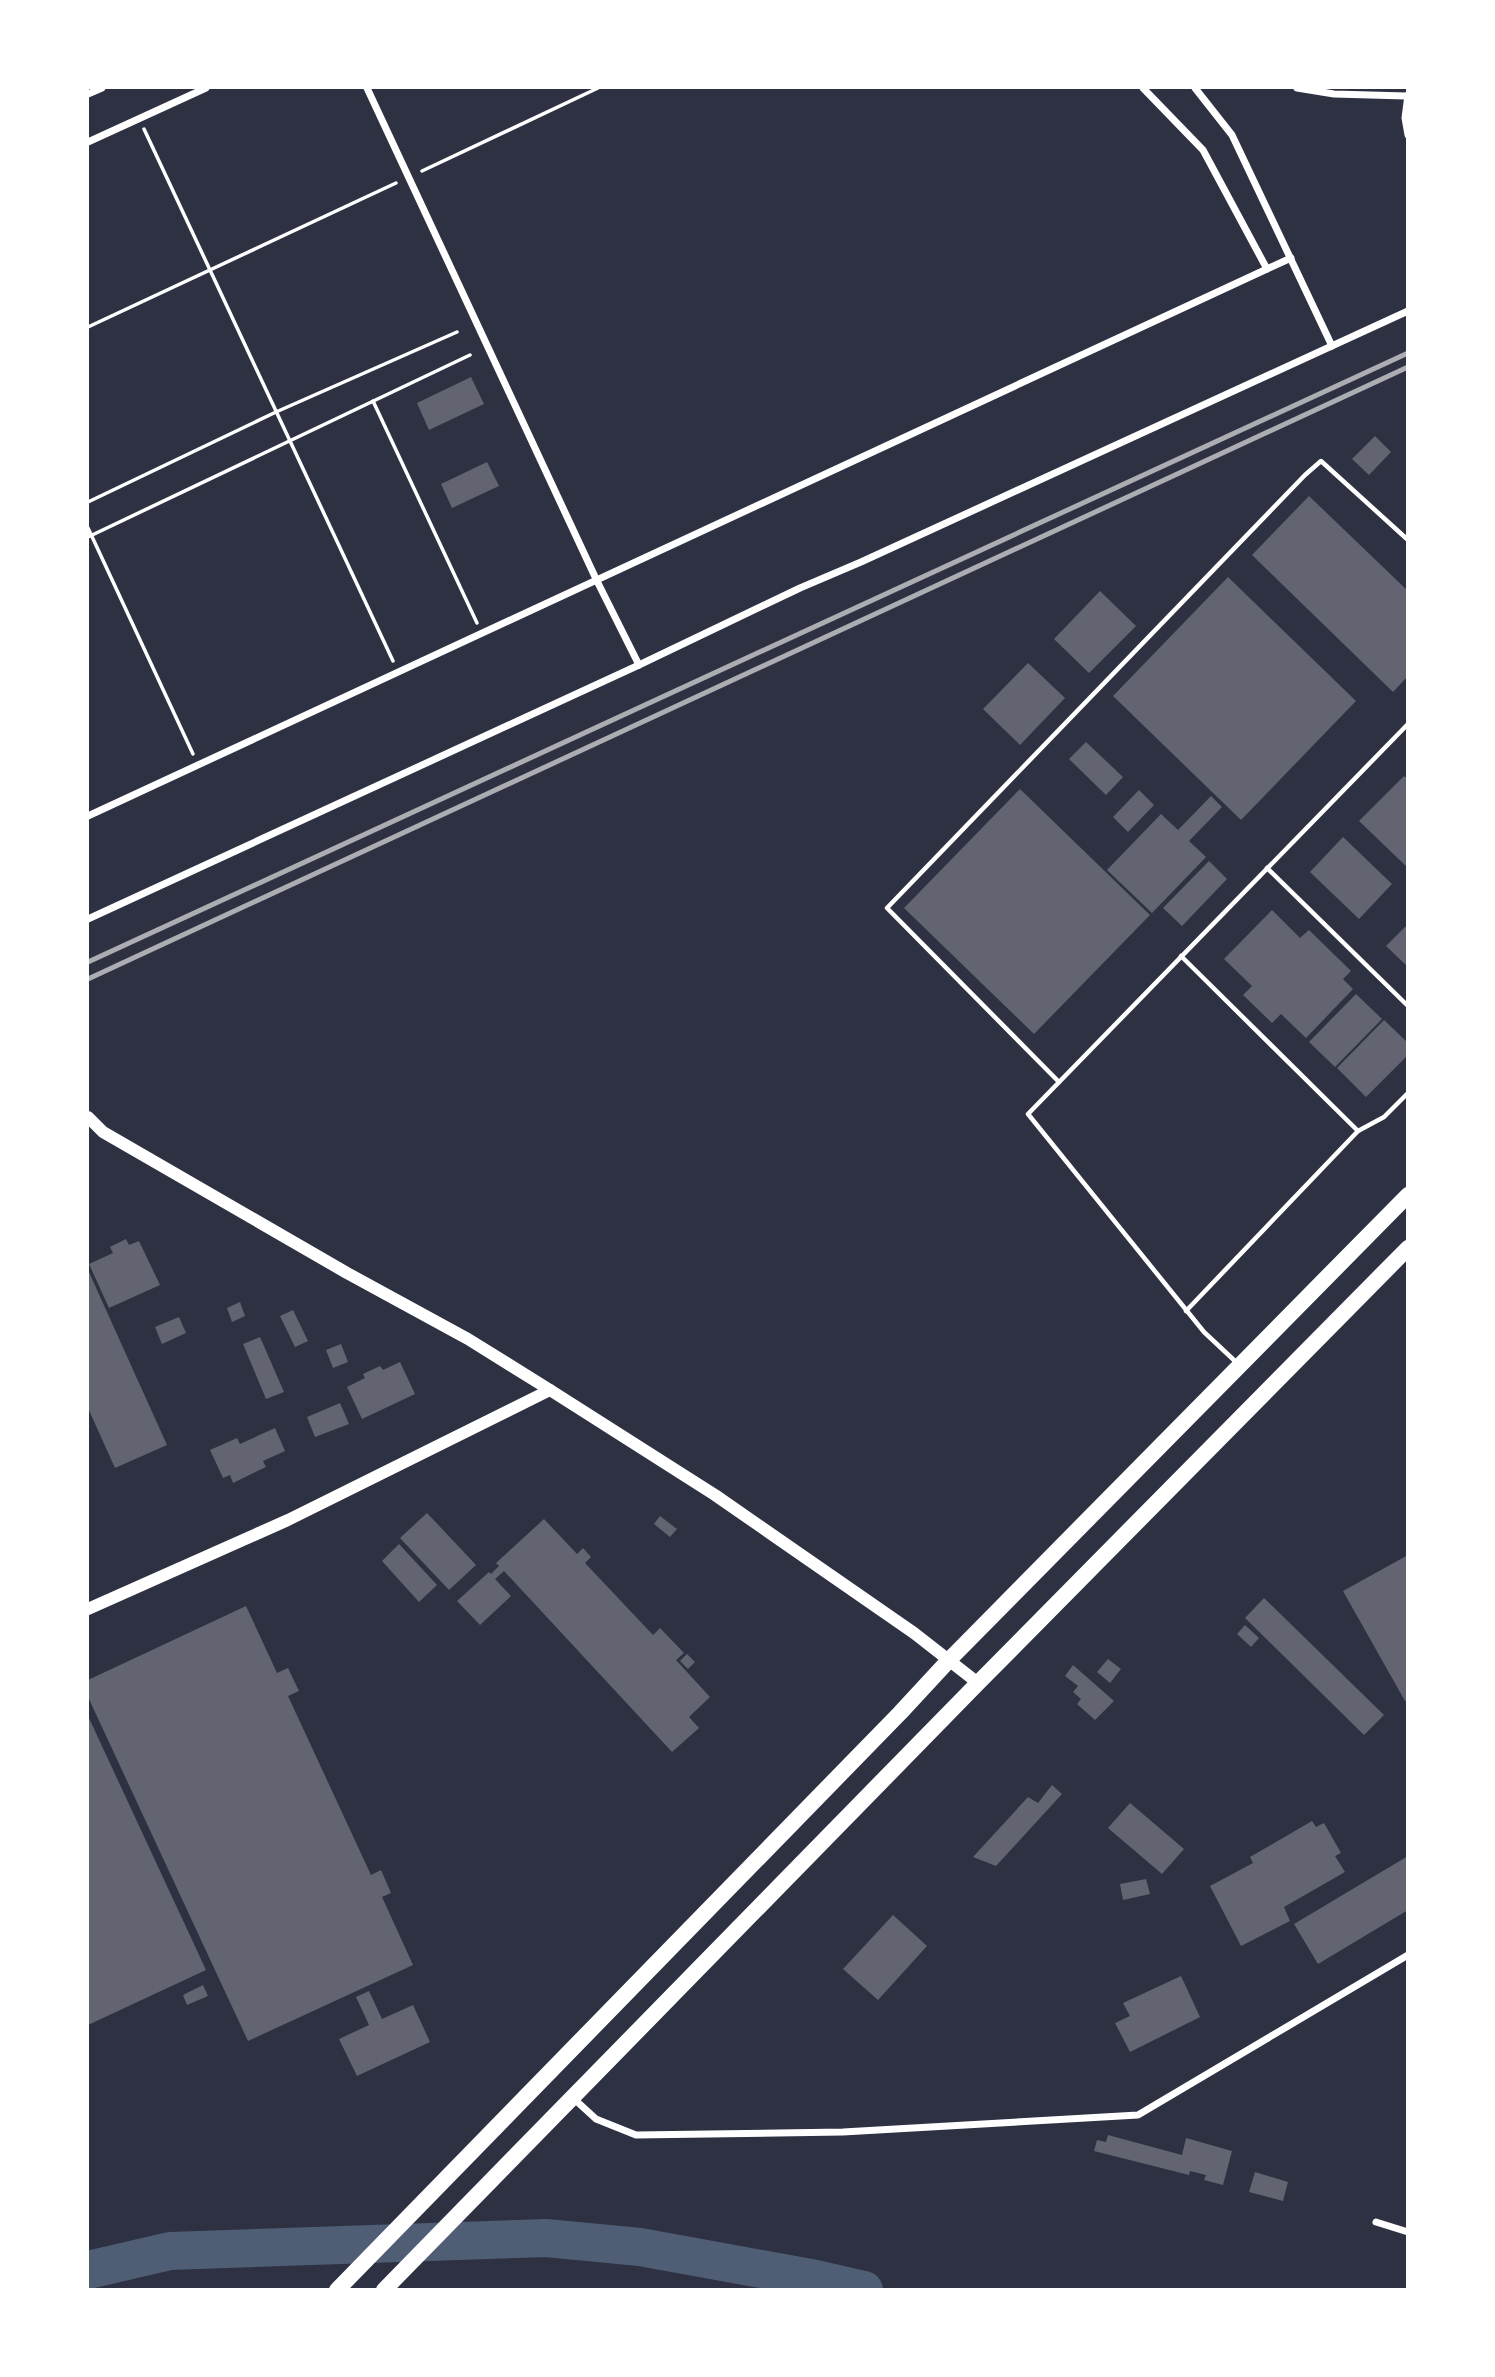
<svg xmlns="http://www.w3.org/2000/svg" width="1495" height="2377" font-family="'Archivo Narrow',sans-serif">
  <rect width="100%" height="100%" fill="#2d3142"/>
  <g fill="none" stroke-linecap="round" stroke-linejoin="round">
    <!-- river -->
    <polyline stroke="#4f5d75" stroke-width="38" points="88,2270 170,2251 546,2238 640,2247 816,2279 864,2290"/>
  </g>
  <!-- building -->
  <g fill="#626471">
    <polygon points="471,377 484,404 429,430 417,403"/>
    <polygon points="1375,436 1391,452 1369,475 1352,459"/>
    <polygon points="487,462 499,486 452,508 441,484"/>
    <polygon points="1309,496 1408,591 1408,676 1393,692 1252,555"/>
    <polygon points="1228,577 1356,701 1241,820 1113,696"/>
    <polygon points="1100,591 1136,626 1089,673 1054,639"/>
    <polygon points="1028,663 1065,698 1020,745 983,709"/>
    <polygon points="1086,742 1123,777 1106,795 1069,759"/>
    <polygon points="1404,776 1408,779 1408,868 1359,821"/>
    <polygon points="1020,789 1150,915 1034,1034 904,908"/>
    <polygon points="1139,790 1154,805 1128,832 1113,817"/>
    <polygon points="1211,796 1222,807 1189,841 1206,857 1152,913 1107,870 1161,814 1178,830"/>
    <polygon points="1343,837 1392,884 1359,919 1310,872"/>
    <polygon points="1209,861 1227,879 1182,926 1163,908"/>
    <polygon points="1272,910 1300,938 1309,930 1351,971 1343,979 1353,989 1306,1038 1281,1014 1272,1023 1243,995 1252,986 1224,959"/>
    <polygon points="1408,924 1408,967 1386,946"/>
    <polygon points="1356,994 1382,1019 1335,1067 1309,1042"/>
    <polygon points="1384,1020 1408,1043 1408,1055 1366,1097 1337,1068"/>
    <polygon points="126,1239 129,1245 139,1241 160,1285 109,1308 89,1264 113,1253 110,1247"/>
    <polygon points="88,1270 167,1445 115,1468 88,1408"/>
    <polygon points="240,1302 245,1316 232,1322 227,1308"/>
    <polygon points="293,1310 308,1341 295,1347 280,1316"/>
    <polygon points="179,1317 186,1333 162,1344 155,1327"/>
    <polygon points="260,1337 284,1392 266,1399 243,1344"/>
    <polygon points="341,1344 348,1362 333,1368 326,1350"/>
    <polygon points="400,1362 415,1394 362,1419 347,1387 365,1378 363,1374 380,1366 383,1370"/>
    <polygon points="340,1403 349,1424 315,1437 307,1417"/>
    <polygon points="275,1428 285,1451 263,1461 266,1467 233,1483 230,1475 223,1478 210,1450 237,1438 240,1444"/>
    <polygon points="427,1513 476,1565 449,1590 400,1538"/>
    <polygon points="660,1516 677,1529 670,1537 654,1524"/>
    <polygon points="544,1519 577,1554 583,1548 591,1557 585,1563 653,1635 660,1628 684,1653 676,1660 710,1697 689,1717 699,1728 672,1752 504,1571 495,1579 511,1596 480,1625 457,1601 489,1572 491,1574 499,1566 496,1563"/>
    <polygon points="399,1544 437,1585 419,1602 382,1561"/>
    <polygon points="1408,1555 1408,1700 1405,1701 1343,1591"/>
    <polygon points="1264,1598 1384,1715 1364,1735 1245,1618"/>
    <polygon points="246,1606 277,1673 288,1668 299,1691 288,1696 371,1875 381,1870 391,1893 382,1897 413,1965 248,2041 88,1697 88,1680"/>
    <polygon points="1245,1625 1259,1638 1251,1647 1237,1634"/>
    <polygon points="687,1654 695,1662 688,1669 680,1661"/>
    <polygon points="1108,1659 1121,1669 1110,1683 1097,1672"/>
    <polygon points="1073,1665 1114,1701 1095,1720 1077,1704 1081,1699 1073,1692 1078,1686 1065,1676"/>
    <polygon points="88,1716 206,1970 88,2025"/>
    <polygon points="1052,1785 1062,1794 996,1866 973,1857 1028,1797 1038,1803"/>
    <polygon points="1130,1803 1184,1849 1162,1874 1108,1828"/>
    <polygon points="1312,1821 1316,1827 1324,1823 1341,1853 1335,1856 1345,1872 1284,1907 1290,1921 1241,1946 1210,1886 1253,1863 1250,1857"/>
    <polygon points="1408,1856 1408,1910 1318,1964 1294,1924"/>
    <polygon points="1146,1879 1150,1894 1123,1900 1120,1884"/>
    <polygon points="893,1915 927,1946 878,2000 843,1969"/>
    <polygon points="1181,1976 1200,2017 1130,2052 1115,2023 1130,2016 1123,2003"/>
    <polygon points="203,1985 208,1996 187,2005 183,1995"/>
    <polygon points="369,1991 382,2019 413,2005 430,2042 357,2076 339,2039 369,2025 356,1997"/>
    <polygon points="1108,2135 1182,2155 1186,2138 1232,2151 1223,2185 1204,2180 1206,2175 1190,2171 1189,2175 1094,2151 1097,2140 1106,2142"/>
    <polygon points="1255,2172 1288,2182 1283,2201 1249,2192"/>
  </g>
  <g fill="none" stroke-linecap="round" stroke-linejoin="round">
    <!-- path -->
    <g stroke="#fff" stroke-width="3.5">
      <polyline points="144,129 393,661"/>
      <polyline points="422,171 598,88"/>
      <polyline points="88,327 396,183"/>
      <polyline points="373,401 477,623"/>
      <polyline points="88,502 276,412 457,332"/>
      <polyline points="88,528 193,754"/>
      <polyline points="88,537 470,355"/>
    </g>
    <!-- service -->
    <g stroke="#fff" stroke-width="4.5">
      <polyline points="1267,868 1408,1006"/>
      <polyline points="1181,956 1358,1131"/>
      <polyline points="1059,1082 887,908 1305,475 1321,461 1408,540"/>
      <polyline points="1186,1311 1358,1131 1384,1117 1408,1093"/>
      <polyline points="1236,1362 1204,1332 1028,1114 1408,724"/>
    </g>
    <!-- minor -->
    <g stroke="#fff" stroke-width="7">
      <polyline points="367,88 597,581 639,665"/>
      <polyline points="1195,88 1232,135 1332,346"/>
      <polyline points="1297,88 1334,94 1406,96"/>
      <polyline points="88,94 102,88"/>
      <polyline points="1408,95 1405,118 1408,135"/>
      <polyline points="88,142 206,88"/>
      <polyline points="1267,269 1291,258"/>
      <polyline points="88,816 1267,269 1203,150 1143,88"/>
      <polyline points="88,919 639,665 800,588 861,562 1408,311"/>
      <polyline points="572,2097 596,2119 636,2135 843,2132 1138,2115 1408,1955"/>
      <polyline points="1376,2222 1408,2232"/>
    </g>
    <!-- tertiary -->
    <g stroke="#fff" stroke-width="12">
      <polyline points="88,1117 103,1132 347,1273 468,1339 550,1390 715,1495 914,1633 978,1683"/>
      <polyline points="88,1609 288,1520 550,1390"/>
    </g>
    <!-- trunk -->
    <g stroke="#fff" stroke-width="16">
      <polyline points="337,2290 900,1713 950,1659 1408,1195"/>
      <polyline points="384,2290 978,1683 1408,1248"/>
    </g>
    <!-- rail -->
    <g stroke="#abadb3" stroke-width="5">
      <polyline points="88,962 1408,353"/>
      <polyline points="88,979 1408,367"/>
    </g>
  </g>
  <!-- border -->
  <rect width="1495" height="2377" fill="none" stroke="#ffffff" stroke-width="178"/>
</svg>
